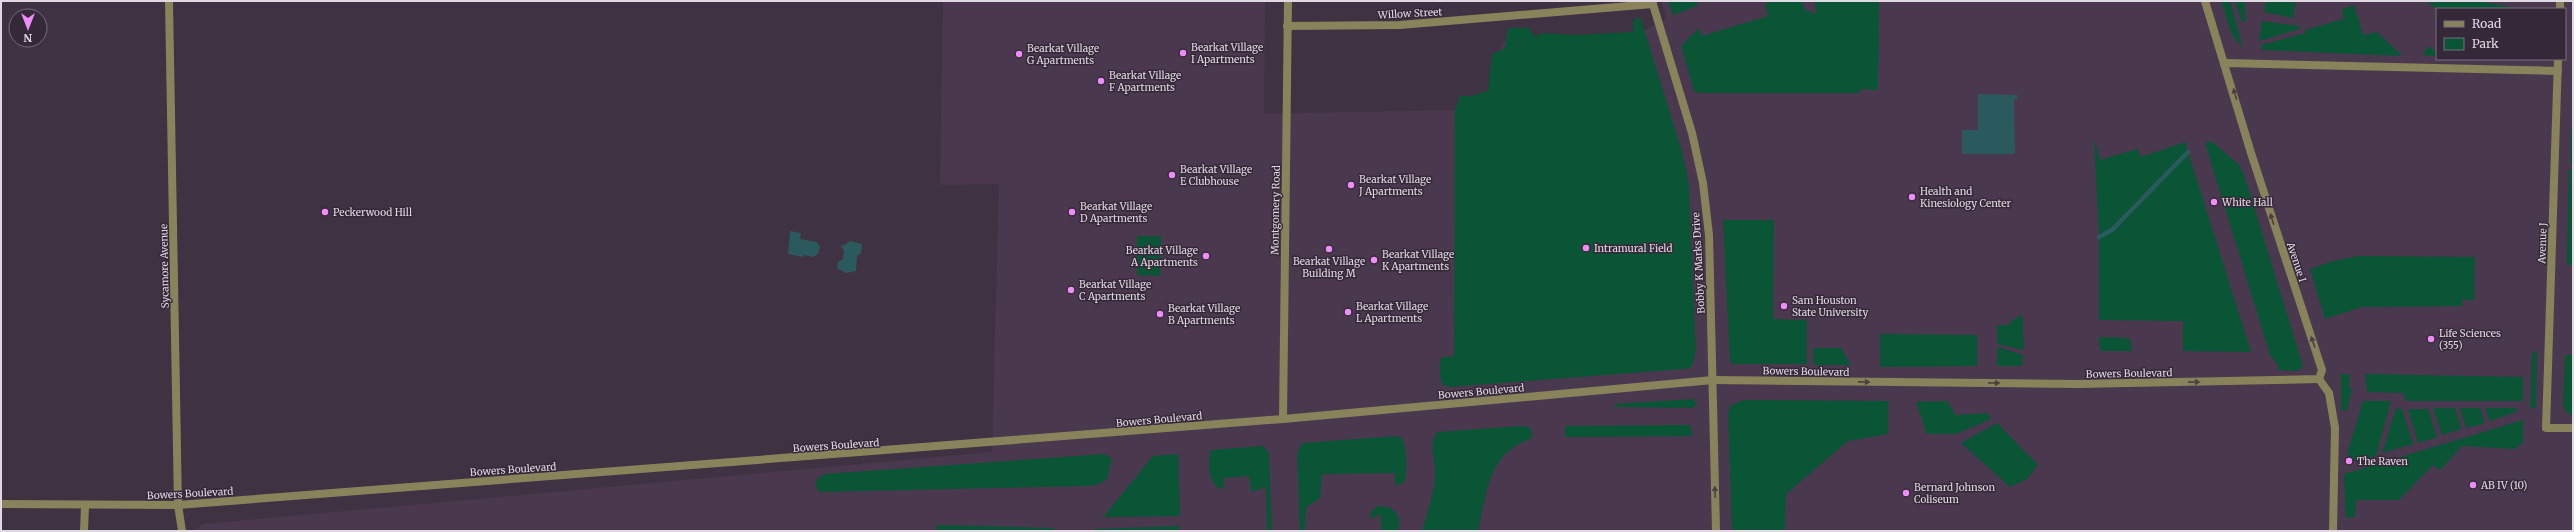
<svg xmlns="http://www.w3.org/2000/svg" width="2574" height="532" font-family="Merriweather,serif">
  <rect width="100%" height="100%" fill="#3f3242"/>
  <!-- built -->
  <path fill="#4a394e" fill-rule="evenodd" d="M943,1H1265L1264,114L1455,110L1492,97L1502,42L1640,33L1667,18L1661,1H2573V531H193L203,524L992,452L999,184L940,185ZM2437,9H2565V59H2437Z"/>
  <!-- green -->
  <g fill="#095536">
    <polygon points="1668,1 1697,1 1697,6 1673,15"/>
    <polygon points="1771,1 1802,1 1805,10 1817,14 1814,1 1879,1 1878,90 1862,89 1858,93 1699,93 1694,91 1681,46 1699,28 1702,36 1768,16 1765,3"/>
    <polygon points="2221,1 2230,1 2243,48 2232,35"/>
    <polygon points="2235,1 2244,1 2246,21 2242,22"/>
    <polygon points="2266,1 2296,1 2293,18 2264,12"/>
    <polygon points="2427,1 2478,1 2520,9 2437,10"/>
    <polygon points="2354,5 2363,35 2377,32 2402,56 2262,50 2261,45 2306,33 2305,30 2344,19 2342,9"/>
    <path d="M1636,17L1641,19L1682,152L1689,184L1695,333C1696,345 1697,358 1690,368L1683,369L1449,387L1442,384L1440,377V358L1454,356L1455,110L1460,96H1471L1488,91L1492,54L1505,48L1508,28H1529L1535,37L1542,33L1576,35L1633,32V22Z"/>
    <polygon points="2262,21 2299,26 2300,29 2259,41"/>
    <polygon points="2429,46 2437,53 2437,56 2422,55"/>
    <polygon points="2571,127 2573,127 2573,164 2570,164"/>
    <polygon points="2094,139 2100,160 2137,149 2141,157 2185,142 2251,352 2183,351 2183,321 2099,320 2099,237"/>
    <polygon points="2211,141 2239,165 2244,174 2303,366 2298,371 2278,370 2278,365 2270,355 2205,143"/>
    <polygon points="2569,169 2573,169 2573,266 2567,264"/>
    <polygon points="1723,220 1774,220 1773,319 1807,320 1807,364 1733,364 1730,362"/>
    <polygon points="1137,236 1161,236 1160,276 1137,275"/>
    <polygon points="2359,256 2475,257 2474,300 2462,300 2462,306 2362,307 2325,319 2310,269 2333,261"/>
    <polygon points="2022,314 2024,350 1997,344 1997,325 2007,325"/>
    <polygon points="1880,334 1977,335 1977,366 1880,367"/>
    <polygon points="2099,337 2130,338 2132,351 2100,351"/>
    <polygon points="1997,347 2023,355 2022,366 1997,366"/>
    <polygon points="1813,348 1841,348 1851,365 1813,365"/>
    <polygon points="2537,350 2536,407 2530,409 2532,354"/>
    <polygon points="2565,355 2573,355 2573,416 2566,412 2563,405"/>
    <polygon points="2341,374 2350,374 2349,388 2352,388 2347,411 2341,410"/>
    <polygon points="2365,374 2523,377 2523,401 2406,401 2403,393 2367,392"/>
    <polygon points="1694,399 1697,405 1692,408 1614,407 1616,404"/>
    <polygon points="1743,400 1888,401 1888,434 1848,441 1786,494 1785,531 1732,531 1728,416 1730,406"/>
    <polygon points="1947,401 1955,415 1987,413 1991,419 1956,434 1927,434 1916,402"/>
    <polygon points="2363,401 2391,401 2376,456 2355,462 2347,454"/>
    <polygon points="2396,408 2402,409 2413,444 2382,453"/>
    <polygon points="2433,408 2455,408 2461,429 2442,435"/>
    <polygon points="2460,408 2480,408 2485,423 2466,428"/>
    <polygon points="2485,408 2517,408 2516,412 2490,421"/>
    <polygon points="2408,409 2428,409 2437,437 2418,443"/>
    <polygon points="2523,420 2523,442 2515,449 2462,446 2440,470 2433,465 2399,500 2356,500 2355,517 2346,518 2344,474"/>
    <polygon points="1997,423 2038,465 2027,479 2010,487 1961,443"/>
    <polygon points="1690,425 1693,436 1565,437 1565,426"/>
    <path d="M1523,426L1531,428L1532,438C1488,453 1487,492 1478,531H1422C1427,512 1435,492 1435,472C1435,459 1428,445 1437,432Z"/>
    <path d="M1398,436C1408,439 1408,474 1404,482L1395,486V473L1322,474L1320,498L1306,507L1305,531H1300L1297,453L1302,443Z"/>
    <path d="M1263,446L1269,453L1272,531H1267L1266,487L1251,492L1249,476L1224,478L1223,489C1208,487 1207,462 1211,450Z"/>
    <polygon points="1105,454 1112,459 1107,479 1099,484 1088,486 819,492 815,484 819,477 825,474"/>
    <polygon points="1178,454 1180,516 1103,517 1153,456"/>
    <path d="M1378,506C1395,506 1402,515 1398,531H1381V514L1371,519L1370,513Z"/>
    <polygon points="937,525 1054,528 1054,531 918,531 937,531"/>
    <polygon points="1180,526 1180,531 1093,531 1095,529"/>
  </g>
  <!-- water -->
  <g fill="#2b5a5e">
    <polygon points="1978,94 2017,95 2018,99 2014,99 2015,154 1962,154 1962,130 1978,130"/>
    <polygon points="790,231 801,233 800,239 817,242 820,247 818,254 813,257 804,255 803,257 788,254"/>
    <polygon points="850,241 862,244 861,253 857,256 856,271 846,273 837,268 838,262 843,259 844,251 841,246 845,245"/>
  </g>
  <g fill="none" stroke-linecap="round" stroke-linejoin="round">
    <!-- stream -->
    <polyline stroke="#2b5a5e" stroke-width="4.5" points="2099,237 2112,230 2188,152"/>
    <!-- pedestrian -->
    <polyline stroke="#89835b" stroke-width="8" points="2319,379 2329,393 2335,428 2333,531"/>
    <!-- minor -->
    <g stroke="#89835b" stroke-width="8">
      <polyline points="1652,1 1692,133 1703,183 1709,235 1716,531"/>
      <polyline points="2560,9 2560,1"/>
      <polyline points="1287,26 1400,25 1653,4"/>
      <polyline points="2558,59 2546,428 2573,428"/>
      <polyline points="2225,63 2558,71"/>
      <polyline points="1713,380 2079,384 2319,379 2322,370 2251,153 2205,1"/>
      <polyline points="1283,419 1288,1"/>
      <polyline points="84,531 85,506"/>
    </g>
    <!-- tertiary -->
    <g stroke="#89835b" stroke-width="8">
      <polyline points="169,1 178,505 182,531"/>
      <polyline points="1,504 178,505 1283,419 1713,380"/>
    </g>
  </g>
  <!-- one-way arrows -->
  <defs><path id="oneway-solid" d="M-6-.8H1V-3.2L6.5 0L1 3.2V.8H-6Z"/></defs>
  <g fill="#4a3f41">
    <use href="#oneway-solid" transform="translate(2235 94) rotate(-106)"/>
    <use href="#oneway-solid" transform="translate(2272 219) rotate(-108)"/>
    <use href="#oneway-solid" transform="translate(2313 342) rotate(-109)"/>
    <use href="#oneway-solid" transform="translate(1864 382) rotate(1)"/>
    <use href="#oneway-solid" transform="translate(2194 382) rotate(-1)"/>
    <use href="#oneway-solid" transform="translate(1994 383) rotate(1)"/>
    <use href="#oneway-solid" transform="translate(1715 492) rotate(-91)"/>
  </g>
  <!-- markers -->
  <g fill="#ee8cf8" stroke="#352838" stroke-width="1.5">
    <circle cx="1183" cy="53" r="4"/>
    <circle cx="1019" cy="54" r="4"/>
    <circle cx="1101" cy="81" r="4"/>
    <circle cx="1172" cy="175" r="4"/>
    <circle cx="1351" cy="185" r="4"/>
    <circle cx="1912" cy="197" r="4"/>
    <circle cx="2214" cy="202" r="4"/>
    <circle cx="325" cy="212" r="4"/>
    <circle cx="1072" cy="212" r="4"/>
    <circle cx="1586" cy="248" r="4"/>
    <circle cx="1329" cy="249" r="4"/>
    <circle cx="1206" cy="256" r="4"/>
    <circle cx="1374" cy="260" r="4"/>
    <circle cx="1071" cy="290" r="4"/>
    <circle cx="1784" cy="306" r="4"/>
    <circle cx="1348" cy="312" r="4"/>
    <circle cx="1160" cy="314" r="4"/>
    <circle cx="2431" cy="339" r="4"/>
    <circle cx="2349" cy="461" r="4"/>
    <circle cx="2473" cy="485" r="4"/>
    <circle cx="1906" cy="493" r="4"/>
  </g>
  <g text-anchor="middle" stroke-width="3" stroke-linejoin="round" paint-order="stroke">
    <!-- street labels -->
    <g font-size="10" fill="#e0d8e2" stroke="#352838">
      <text transform="translate(1410 13) rotate(-3)" y="4">Willow Street</text>
      <text transform="translate(1275 210) rotate(-89)" y="4">Montgomery Road</text>
      <text transform="translate(2542 243) rotate(-88)" y="4">Avenue J</text>
      <text transform="translate(2297 262) rotate(72)" y="4">Avenue I</text>
      <text transform="translate(1698 263) rotate(-93)" y="4">Bobby K Marks Drive</text>
      <text transform="translate(164 266) rotate(-91)" y="4">Sycamore Avenue</text>
      <text transform="translate(1806 371) rotate(1)" y="4">Bowers Boulevard</text>
      <text transform="translate(2129 373) rotate(-1)" y="4">Bowers Boulevard</text>
      <text transform="translate(1481 391) rotate(-5)" y="4">Bowers Boulevard</text>
      <text transform="translate(1159 419) rotate(-5)" y="4">Bowers Boulevard</text>
      <text transform="translate(836 445) rotate(-4)" y="4">Bowers Boulevard</text>
      <text transform="translate(513 469) rotate(-4)" y="4">Bowers Boulevard</text>
      <text transform="translate(190 493) rotate(-3)" y="4">Bowers Boulevard</text>
    </g>
    <!-- poi labels -->
    <g font-size="10" fill="#e0d8e2" stroke="#352838" text-anchor="start">
      <text x="1191" y="51">Bearkat Village<tspan x="1191" dy="12">I Apartments</tspan></text>
      <text x="1027" y="52">Bearkat Village<tspan x="1027" dy="12">G Apartments</tspan></text>
      <text x="1109" y="79">Bearkat Village<tspan x="1109" dy="12">F Apartments</tspan></text>
      <text x="1180" y="173">Bearkat Village<tspan x="1180" dy="12">E Clubhouse</tspan></text>
      <text x="1359" y="183">Bearkat Village<tspan x="1359" dy="12">J Apartments</tspan></text>
      <text x="1920" y="195">Health and<tspan x="1920" dy="12">Kinesiology Center</tspan></text>
      <text x="2222" y="206">White Hall</text>
      <text x="1080" y="210">Bearkat Village<tspan x="1080" dy="12">D Apartments</tspan></text>
      <text x="333" y="216">Peckerwood Hill</text>
      <text x="1594" y="252">Intramural Field</text>
      <text x="1198" y="254" text-anchor="end">Bearkat Village<tspan x="1198" dy="12">A Apartments</tspan></text>
      <text x="1382" y="258">Bearkat Village<tspan x="1382" dy="12">K Apartments</tspan></text>
      <text x="1329" y="265" text-anchor="middle">Bearkat Village<tspan x="1329" dy="12">Building M</tspan></text>
      <text x="1079" y="288">Bearkat Village<tspan x="1079" dy="12">C Apartments</tspan></text>
      <text x="1792" y="304">Sam Houston<tspan x="1792" dy="12">State University</tspan></text>
      <text x="1356" y="310">Bearkat Village<tspan x="1356" dy="12">L Apartments</tspan></text>
      <text x="1168" y="312">Bearkat Village<tspan x="1168" dy="12">B Apartments</tspan></text>
      <text x="2439" y="337">Life Sciences<tspan x="2439" dy="12">(355)</tspan></text>
      <text x="2357" y="465">The Raven</text>
      <text x="2481" y="489">AB IV (10)</text>
      <text x="1914" y="491">Bernard Johnson<tspan x="1914" dy="12">Coliseum</tspan></text>
    </g>
  </g>
  <!-- border -->
  <rect width="2574" height="532" fill="none" stroke="#e0d8e2" stroke-width="4"/>
  <!-- legend -->
  <rect x="2436" y="8" width="130" height="52" fill="#352838" stroke="#796e7c"/>
  <rect x="2444" y="21" width="20" height="6" fill="#89835b" stroke="#796e7c"/>
  <text x="2472" y="28" font-size="12" fill="#e0d8e2">Road</text>
  <rect x="2444" y="38" width="20" height="12" fill="#095536" stroke="#796e7c"/>
  <text x="2472" y="48" font-size="12" fill="#e0d8e2">Park</text>
  <!-- north arrow -->
  <g transform="translate(28 28) rotate(180)"><circle r="19" fill="#352838" stroke="#796e7c"/>
  <path d="M0-3L7 15L0 10L-7 15Z" fill="#ee8cf8"/>
  <text y="-6" font-size="11" font-weight="bold" text-anchor="middle" fill="#e0d8e2">N</text>
  </g>
</svg>
